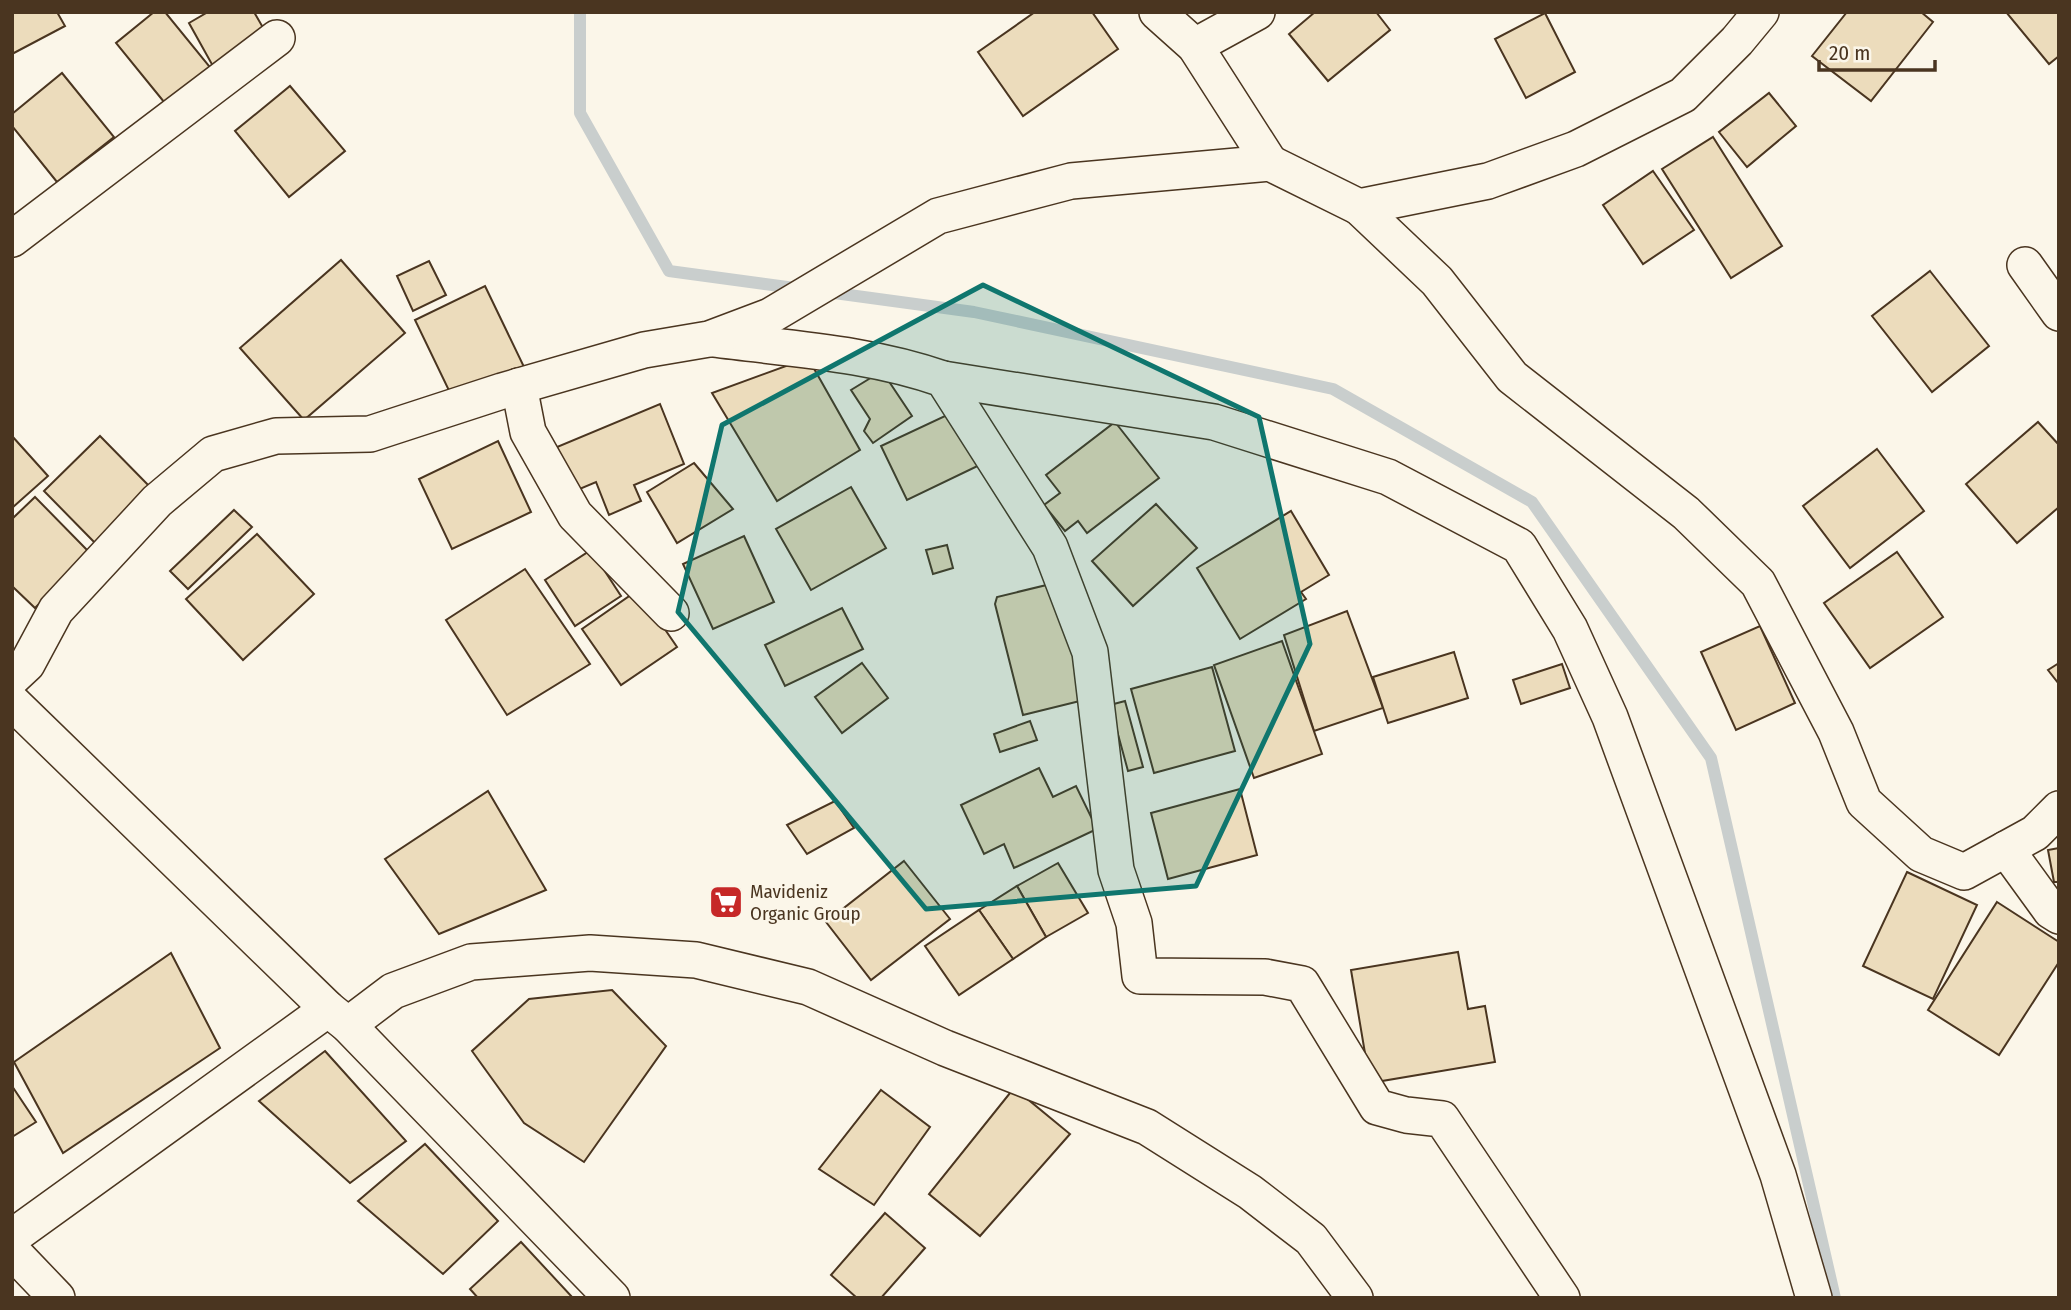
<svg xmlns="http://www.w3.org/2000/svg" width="2071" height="1310" font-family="'Fira Sans Condensed',sans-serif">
  <rect width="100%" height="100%" fill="#fbf6e9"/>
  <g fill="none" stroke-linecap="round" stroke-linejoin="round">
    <!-- stream -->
    <g stroke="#c9cecd" stroke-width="12">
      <polyline points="580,12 580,113 669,271 802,289"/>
      <polyline points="827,292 974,312 1333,389 1532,502 1711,758 1835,1298"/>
    </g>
  </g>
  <!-- building -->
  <g fill="#ecdcbc" stroke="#4a3520" stroke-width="2">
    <polygon points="12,12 57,12 65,26 12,54"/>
    <polygon points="154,12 165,12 218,77 173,113 116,43"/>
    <polygon points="208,12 254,12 269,38 214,68 189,23"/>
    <polygon points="1035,12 1092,12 1118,49 1023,116 978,52"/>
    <polygon points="1315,12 1376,12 1390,30 1328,81 1289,34"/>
    <polygon points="1847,12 1921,12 1933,22 1871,101 1812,56"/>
    <polygon points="2006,12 2059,12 2059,56 2049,64"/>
    <polygon points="1545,13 1575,72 1526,98 1495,39"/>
    <polygon points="62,73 114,137 57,182 12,126 12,114"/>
    <polygon points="290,86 345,151 289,197 235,131"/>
    <polygon points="1769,93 1796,126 1747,167 1719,132"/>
    <polygon points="1713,137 1782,246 1731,278 1662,169"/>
    <polygon points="1653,171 1694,230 1643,264 1603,205"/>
    <polygon points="341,260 405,333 304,420 240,348"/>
    <polygon points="429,261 446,295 413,311 397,276"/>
    <polygon points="1930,271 1989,346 1932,392 1872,316"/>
    <polygon points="485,286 525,369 455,403 415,320"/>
    <polygon points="808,358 860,450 777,501 712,393"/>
    <polygon points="882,371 912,416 873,443 864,431 870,419 851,390"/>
    <polygon points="660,404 684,464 634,485 641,501 609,515 596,482 575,491 557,447"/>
    <polygon points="962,408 988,461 907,500 881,446"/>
    <polygon points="1115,422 1159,478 1087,533 1078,521 1065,531 1044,505 1060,493 1046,475"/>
    <polygon points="2038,422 2059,445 2059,507 2017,543 1966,484"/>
    <polygon points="12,436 48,476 12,508"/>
    <polygon points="100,436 155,492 99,547 44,491"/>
    <polygon points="498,441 531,512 452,549 419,479"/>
    <polygon points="1877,449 1924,511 1850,568 1803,506"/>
    <polygon points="694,463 733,509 677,543 647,492"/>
    <polygon points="851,487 886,548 811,590 776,529"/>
    <polygon points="35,497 90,553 35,608 12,586 12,519"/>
    <polygon points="1156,504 1197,548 1133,606 1092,561"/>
    <polygon points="234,510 252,527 188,589 170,571"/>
    <polygon points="1291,511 1329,575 1301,592 1306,599 1240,639 1197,568"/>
    <polygon points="257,534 314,594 243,660 186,599"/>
    <polygon points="744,536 774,602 713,629 683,564"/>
    <polygon points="947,545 953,568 933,574 926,550"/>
    <polygon points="591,550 621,596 575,626 545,580"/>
    <polygon points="1897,552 1943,617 1870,668 1824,603"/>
    <polygon points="525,569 590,664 507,715 446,620"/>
    <polygon points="1059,582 1088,699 1023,715 995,604 997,597"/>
    <polygon points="638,590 677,647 621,685 582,629"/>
    <polygon points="842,608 863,649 785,686 765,645"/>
    <polygon points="1347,611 1383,708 1314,731 1284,635"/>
    <polygon points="1760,626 1795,703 1736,730 1701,652"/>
    <polygon points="1282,641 1322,754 1254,778 1214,665"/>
    <polygon points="1454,652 1468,698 1388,723 1373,677"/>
    <polygon points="862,663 888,698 842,733 815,697"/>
    <polygon points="2059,663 2059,684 2048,670"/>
    <polygon points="1562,664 1570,688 1521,704 1513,680"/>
    <polygon points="1212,667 1235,751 1154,773 1131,689"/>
    <polygon points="1125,701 1143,767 1128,771 1110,705"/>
    <polygon points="1030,721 1037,740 1000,752 994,734"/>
    <polygon points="1039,768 1053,797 1076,786 1097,829 1014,868 1004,844 984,854 961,805"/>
    <polygon points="1240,789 1257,855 1168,879 1151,813"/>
    <polygon points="488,791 546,890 439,934 385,859"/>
    <polygon points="835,801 854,828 807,854 787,825"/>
    <polygon points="2059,848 2059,882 2054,882 2048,850"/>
    <polygon points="904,861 950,919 871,980 826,922"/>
    <polygon points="1058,863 1088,913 1046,937 1017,886"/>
    <polygon points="1907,872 1977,905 1933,999 1863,966"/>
    <polygon points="1017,886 1046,937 1013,959 979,910"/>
    <polygon points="1997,902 2059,942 2059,962 1999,1055 1928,1010"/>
    <polygon points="979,910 1013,959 959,995 925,946"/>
    <polygon points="1458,952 1468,1009 1485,1006 1495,1062 1370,1083 1351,970"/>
    <polygon points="171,953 220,1048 63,1153 14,1062"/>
    <polygon points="612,990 666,1046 584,1162 524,1123 472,1051 529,999"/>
    <polygon points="325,1051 406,1141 350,1183 259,1101"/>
    <polygon points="12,1086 36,1122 12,1137"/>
    <polygon points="1014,1088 1070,1134 980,1236 929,1194"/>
    <polygon points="881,1090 930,1127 874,1205 819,1169"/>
    <polygon points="425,1144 498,1221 443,1274 358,1201"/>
    <polygon points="885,1213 925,1248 881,1298 857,1298 831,1275"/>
    <polygon points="521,1242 573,1298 478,1298 470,1289"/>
  </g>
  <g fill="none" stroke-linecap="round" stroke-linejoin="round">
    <!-- minor casing -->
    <g stroke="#4a3520" stroke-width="38">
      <g id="minor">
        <polyline points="1157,12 1195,46 1270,163"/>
        <polyline points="1195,46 1257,12"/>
        <polyline points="1359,207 1437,281 1512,377 1686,513 1758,583 1836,732 1864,802 1921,854 1964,872 2035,833 2059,809"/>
        <polyline points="12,239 277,38"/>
        <polyline points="2025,265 2059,313"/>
        <path d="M713,339C790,349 870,353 943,379L1050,547L1090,652L1116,870L1134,923L1140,976L1265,977L1302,984L1377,1107L1406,1115L1442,1119L1562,1298"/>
        <polyline points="943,379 1214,422 1388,477 1519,546 1570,629 1610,717 1778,1175 1814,1298"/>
        <polyline points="519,386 528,432 575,515 671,613"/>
        <polyline points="12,678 27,664 56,610 157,501 213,454 276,436 370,434 502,391 644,350 709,339 770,316 938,216 1071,181 1270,163 1359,207 1488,181 1576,149 1683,95 1737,41 1761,12"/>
        <polyline points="12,702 328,1009 348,1025 612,1298"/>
        <polyline points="2006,849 2051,911 2059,916"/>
        <polyline points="348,1025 393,991 471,962 590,953 696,960 808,987 945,1048 1147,1127 1250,1192 1311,1239 1355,1298"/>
        <polyline points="12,1237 328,1009"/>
        <polyline points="12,1251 57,1298"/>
      </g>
    </g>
    <!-- minor -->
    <use href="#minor" stroke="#fbf6e9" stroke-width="35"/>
  </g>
  <!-- marked area -->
  <path fill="#0f766e" fill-opacity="0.2" stroke="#0f766e" stroke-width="5" stroke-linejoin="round" d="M983,285L1259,417L1310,644L1196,886L926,909L678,612L722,425Z"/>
  <!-- icons -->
  <defs>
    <g id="supermarket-square" transform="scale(1.75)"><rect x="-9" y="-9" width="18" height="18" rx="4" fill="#c62828" stroke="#fbf6e9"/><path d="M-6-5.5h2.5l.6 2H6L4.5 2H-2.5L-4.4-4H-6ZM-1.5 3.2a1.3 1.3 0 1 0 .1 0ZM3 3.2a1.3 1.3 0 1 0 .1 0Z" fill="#fff"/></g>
  </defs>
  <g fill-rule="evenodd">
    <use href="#supermarket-square" x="726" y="902"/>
  </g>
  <g text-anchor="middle" stroke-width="5" stroke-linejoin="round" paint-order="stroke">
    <!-- poi labels -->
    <g font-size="19" fill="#4a3520" stroke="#fbf6e9" text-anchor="start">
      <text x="750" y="898">Mavideniz<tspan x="750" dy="22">Organic Group</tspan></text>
    </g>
  </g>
  <!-- border -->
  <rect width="2071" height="1310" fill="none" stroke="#4a3520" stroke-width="28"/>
  <!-- scale -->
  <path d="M1819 60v10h116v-10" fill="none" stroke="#4a3520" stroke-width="3.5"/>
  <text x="1829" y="60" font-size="21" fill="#4a3520" stroke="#fbf6e9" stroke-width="5" paint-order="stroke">20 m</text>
</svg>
